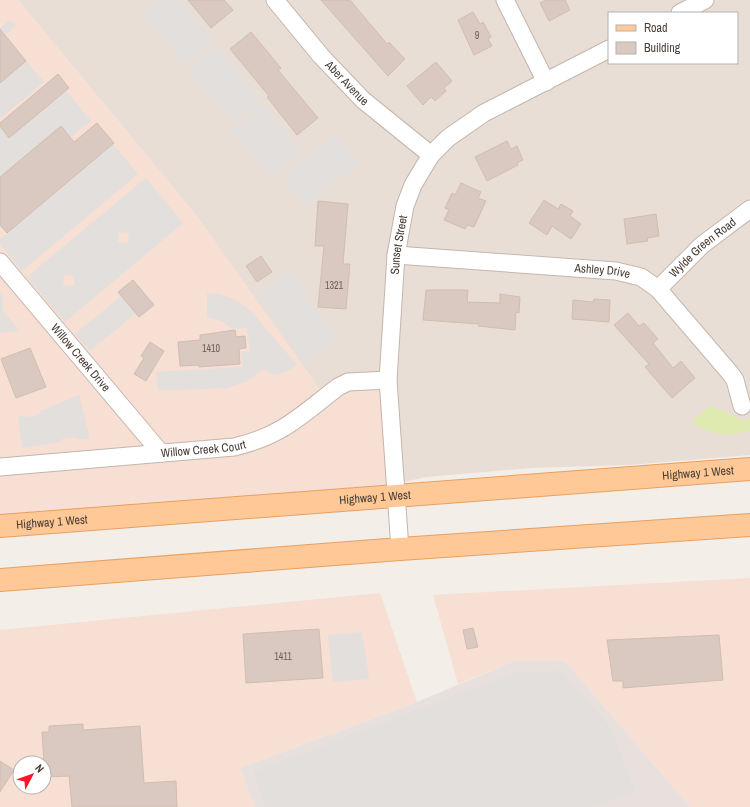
<svg xmlns="http://www.w3.org/2000/svg" width="750" height="807" font-family="'Archivo Narrow',sans-serif">
  <rect width="100%" height="100%" fill="#f4eee8"/>
  <!-- residential -->
  <path fill="#e9ded6" fill-rule="evenodd" d="M18,0H750V455L629,465L531,468L426,477L395,484L325,397L195,214ZM609,13H737V63H609Z"/>
  <!-- commercial -->
  <g fill="#f7dfd3" fill-rule="evenodd">
    <polygon points="0,0 18,0 195,214 325,397 388,380 395,484 0,516"/>
    <polygon points="750,578 750,807 690,807 565,661 515,661 458,684 433,595"/>
    <path d="M380,593L417,702L240,768L255,807H0V630ZM20,763H44V787H20Z"/>
  </g>
  <!-- industrial -->
  <polygon fill="#e7e0dd" points="515,661 565,661 690,807 255,807 240,768 417,702"/>
  <!-- green -->
  <path fill="#deeab0" d="M711,406L745,421L750,418V430C725,438 717,434 693,425L696,417Z"/>
  <!-- parking -->
  <g fill="#e3dfdd" fill-rule="evenodd">
    <polygon points="157,0 178,0 214,41 186,67 140,14"/>
    <polygon points="10,20 16,26 0,39 0,28"/>
    <polygon points="216,46 262,99 233,123 188,70"/>
    <polygon points="26,61 44,82 0,119 0,83"/>
    <polygon points="66,91 91,121 70,138 61,127 9,169 4,181 0,176 0,126 10,138"/>
    <polygon points="261,104 301,152 271,177 231,130"/>
    <polygon points="335,134 360,163 307,206 283,178"/>
    <polygon points="113,144 138,174 22,271 0,244 0,239"/>
    <path d="M146,178L183,223L65,322L27,277ZM119,232L129,233L128,243L118,242ZM64,275L74,276V286L63,285Z"/>
    <polygon points="290,271 338,341 305,364 257,293"/>
    <polygon points="0,293 3,297 3,311 20,331 0,333"/>
    <polygon points="207,293 219,294 232,298 250,310 297,365 289,371 274,375 265,370 261,371 246,382 227,388 158,391 156,372 243,367 241,352 250,351 247,328 232,329 223,322 207,317"/>
    <polygon points="121,296 136,313 90,351 75,334"/>
    <polygon points="79,395 90,439 76,439 75,437 62,439 61,442 22,448 18,416 32,417 41,413 40,411"/>
    <polygon points="362,632 369,679 333,682 328,635"/>
    <polygon points="561,671 611,728 635,791 592,807 266,807 253,772 518,672"/>
  </g>
  <!-- building -->
  <g fill="#dac9c0" stroke="#d2bdb0">
    <polygon points="188,0 224,0 233,10 211,28"/>
    <polygon points="321,0 350,0 387,44 389,42 405,59 388,76"/>
    <polygon points="546,0 565,0 570,10 549,21 540,3"/>
    <polygon points="473,12 480,24 483,22 491,37 488,39 492,46 474,55 458,20"/>
    <polygon points="0,29 26,61 0,83"/>
    <polygon points="251,32 281,68 278,70 318,118 297,135 267,97 269,96 230,49"/>
    <polygon points="436,62 452,81 444,88 446,91 435,101 431,97 423,105 407,86"/>
    <polygon points="58,74 69,88 9,138 0,126 0,123"/>
    <polygon points="97,123 114,143 7,233 0,225 0,177 61,126 74,142"/>
    <polygon points="507,141 511,149 517,146 523,160 517,163 518,165 487,181 475,157"/>
    <polygon points="461,183 481,192 478,198 486,201 474,227 467,225 465,229 444,220 449,210 445,208 452,193 455,195"/>
    <polygon points="544,200 558,209 561,204 573,211 570,216 581,224 571,239 552,226 547,235 529,223"/>
    <polygon points="318,201 348,204 343,264 350,264 346,309 318,307 324,246 315,246"/>
    <polygon points="656,214 659,236 647,238 648,241 627,244 624,219"/>
    <polygon points="261,256 272,272 257,282 246,266"/>
    <polygon points="133,280 154,305 139,317 118,292"/>
    <polygon points="426,290 468,290 467,302 500,303 500,294 520,297 519,313 516,312 515,330 478,326 479,324 423,320"/>
    <polygon points="594,299 610,300 609,322 572,319 573,300 593,302"/>
    <polygon points="628,313 639,326 644,323 658,339 653,343 673,368 681,361 695,378 672,398 645,367 649,364 614,325"/>
    <polygon points="235,330 236,337 245,336 246,348 239,349 240,364 199,367 199,365 180,366 178,342 200,340 200,335"/>
    <polygon points="150,342 164,351 146,381 134,374 144,358 141,356"/>
    <polygon points="30,348 46,387 16,398 1,359"/>
    <polygon points="473,628 478,647 467,649 463,630"/>
    <polygon points="319,629 323,678 246,683 243,634"/>
    <polygon points="719,635 723,680 623,688 623,681 613,681 607,640"/>
    <polygon points="83,724 83,730 140,726 144,783 176,781 177,807 72,807 69,776 45,777 42,732 49,732 49,726"/>
    <polygon points="0,761 14,770 0,792"/>
  </g>
  <g fill="none" stroke-linecap="round" stroke-linejoin="round">
    <!-- minor casing -->
    <g stroke="#c3b6ad" stroke-width="19">
      <g id="minor">
        <path id="s1" d="M275,0L321,56L363,100L431,155"/>
        <polyline points="505,0 546,82"/>
        <polyline points="680,13 705,0"/>
        <path id="s2" d="M396,255L616,271L641,277L658,289L730,373L735,380L742,406"/>
        <path id="s3" d="M0,262L161,453"/>
        <path id="s4" d="M658,289L702,245L750,209"/>
        <path id="s5" d="M0,467L234,447C282,436 300,416 338,387L348,382L388,380"/>
        <path id="s6" d="M400,549L388,380L396,255L405,206L413,185L431,155L448,138L484,113L609,49"/>
      </g>
    </g>
    <!-- major casing -->
    <g stroke="#e7a063" stroke-width="24">
      <g id="major">
        <path id="s7" d="M0,526L750,469"/>
        <polyline points="0,580 400,549 750,525"/>
      </g>
    </g>
    <!-- minor -->
    <use href="#minor" stroke="#fff" stroke-width="17"/>
    <!-- major -->
    <use href="#major" stroke="#ffc897" stroke-width="22"/>
  </g>
  <g text-anchor="middle" stroke-width="3" stroke-linejoin="round" paint-order="stroke">
    <!-- number labels -->
    <g font-size="10" fill="#6c6058">
      <text x="477" y="39">9</text>
      <text x="334" y="289">1321</text>
      <text x="211" y="352">1410</text>
      <text x="283" y="660">1411</text>
    </g>
    <!-- street labels -->
    <g font-size="12" fill="#483d36" stroke="#fff">
      <text dy="4" stroke="none"><textPath href="#s1" startOffset="110">Aber Avenue</textPath></text>
      <text dy="4" stroke="none"><textPath href="#s6" startOffset="305">Sunset Street</textPath></text>
      <text dy="4" stroke="none"><textPath href="#s4" startOffset="61">Wylde Green Road</textPath></text>
      <text dy="4" stroke="none"><textPath href="#s2" startOffset="207">Ashley Drive</textPath></text>
      <text dy="4" stroke="none"><textPath href="#s3" startOffset="125">Willow Creek Drive</textPath></text>
      <text dy="4" stroke="none"><textPath href="#s5" startOffset="204">Willow Creek Court</textPath></text>
      <text dy="4" stroke="none"><textPath href="#s7" startOffset="700">Highway 1 West</textPath></text>
      <text dy="4" stroke="none"><textPath href="#s7" startOffset="376">Highway 1 West</textPath></text>
      <text dy="4" stroke="none"><textPath href="#s7" startOffset="52">Highway 1 West</textPath></text>
    </g>
  </g>
  <!-- legend -->
  <rect x="608" y="12" width="130" height="52" fill="#ffffff" stroke="#b6b1af"/>
  <rect x="616" y="25" width="20" height="6" fill="#ffc897" stroke="#b6b1af"/>
  <text x="644" y="32" font-size="12" fill="#483d36">Road</text>
  <rect x="616" y="42" width="20" height="12" fill="#dac9c0" stroke="#b6b1af"/>
  <text x="644" y="52" font-size="12" fill="#483d36">Building</text>
  <!-- north arrow -->
  <g transform="translate(32 775) rotate(49)"><circle r="19" fill="#ffffff" stroke="#b6b1af"/>
  <path d="M0-3L7 15L0 10L-7 15Z" fill="#ff152a"/>
  <text y="-6" font-size="11" font-weight="bold" text-anchor="middle" fill="#483d36">N</text>
  </g>
</svg>
